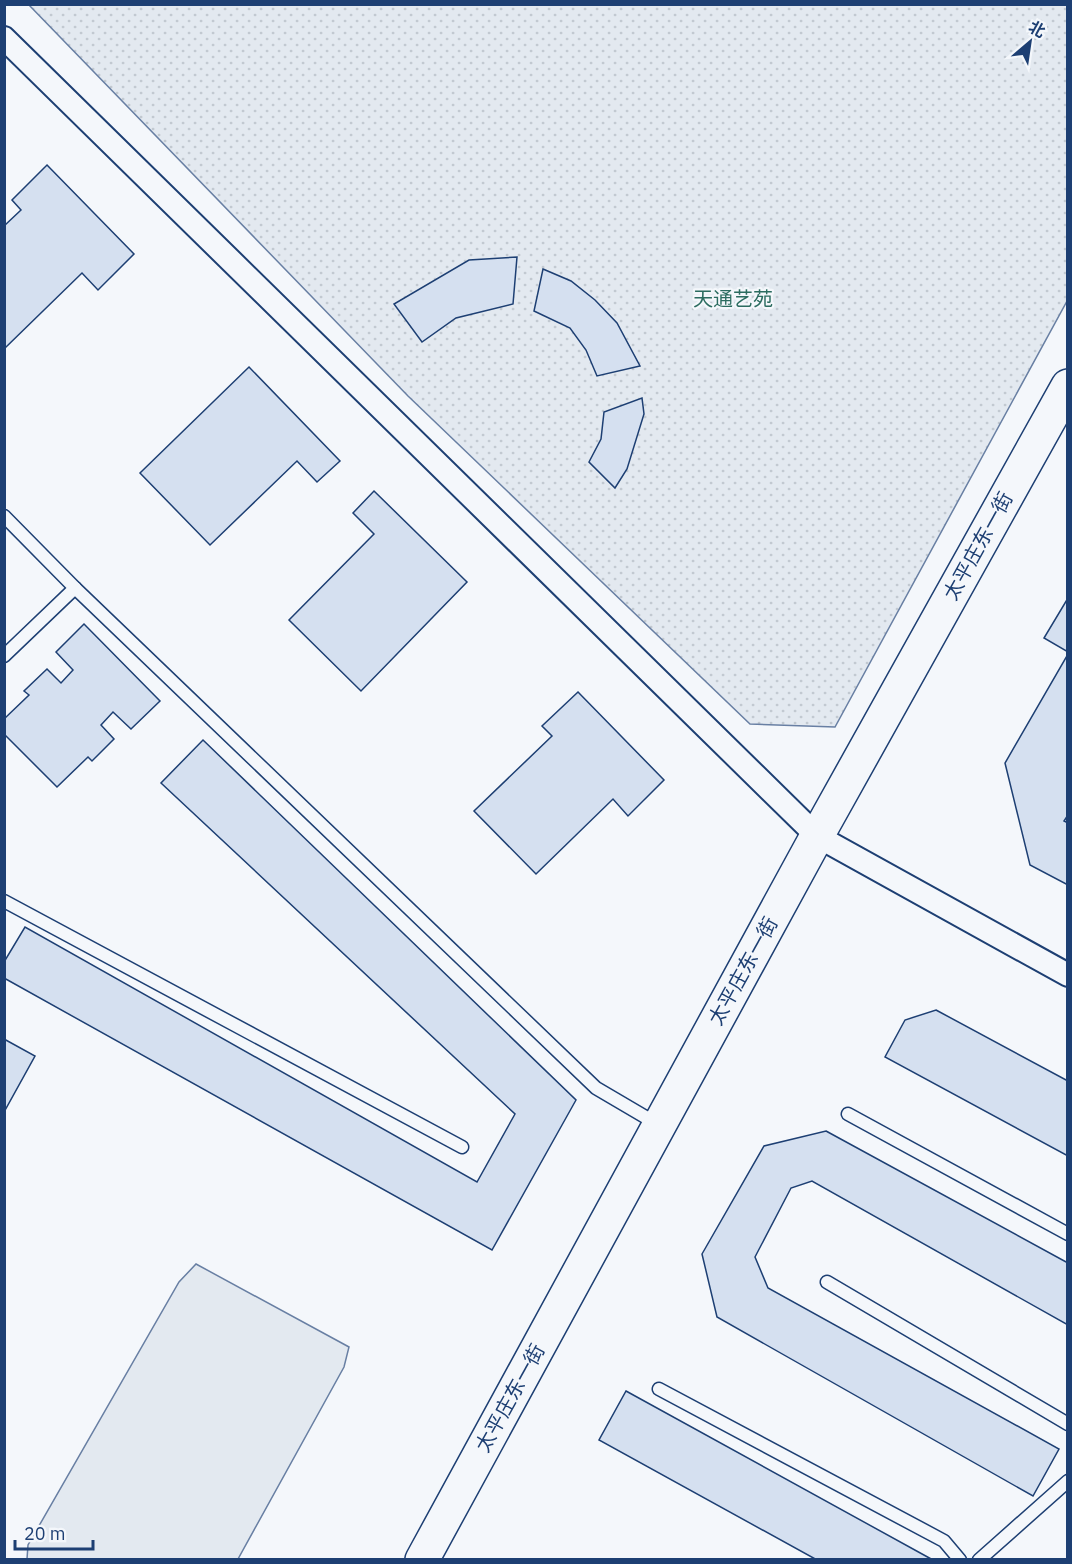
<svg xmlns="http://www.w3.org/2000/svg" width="1072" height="1564" font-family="'IBM Plex Sans','Noto Sans SC',sans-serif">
  <defs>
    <pattern id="park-dots" width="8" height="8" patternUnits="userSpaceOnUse" patternTransform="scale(1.5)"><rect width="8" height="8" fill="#e3e9f0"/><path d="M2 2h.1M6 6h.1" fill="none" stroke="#c2c9d1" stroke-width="1.8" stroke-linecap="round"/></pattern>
  </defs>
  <rect width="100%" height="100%" fill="#f4f7fb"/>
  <!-- green -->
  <polygon fill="#e3e9f0" stroke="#687fa3" stroke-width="1.5" points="196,1264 349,1347 344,1367 238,1559 27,1559 28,1545 179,1282"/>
  <!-- park -->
  <polygon fill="url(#park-dots)" stroke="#687fa3" stroke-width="1.5" points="29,5 1067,5 1067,301 835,727 750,724 408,396"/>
  <!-- building -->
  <g fill="#d5e0f0" stroke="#1d3f73" stroke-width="1.5">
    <polygon points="47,165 134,254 98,290 82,273 5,348 4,226 21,210 12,200"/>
    <polygon points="517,257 513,304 456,318 422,342 394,304 469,260"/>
    <polygon points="543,269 571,281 595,300 617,323 640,366 597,376 586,350 570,328 534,311"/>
    <polygon points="249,367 340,461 317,482 297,461 210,545 140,473"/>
    <polygon points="642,398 644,414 627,469 615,488 589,462 601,439 604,412"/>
    <polygon points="374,491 467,582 361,691 289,620 374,534 353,513"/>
    <polygon points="1068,598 1068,652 1044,638"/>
    <polygon points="84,624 160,701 131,729 113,712 101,725 114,739 92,761 88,757 57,787 4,734 4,719 29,695 24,691 47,669 61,683 73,670 56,652"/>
    <polygon points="1068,654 1068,815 1064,821 1068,823 1068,885 1030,865 1005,763"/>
    <polygon points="578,692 664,780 628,816 613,799 536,874 474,811 552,736 542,726"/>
    <polygon points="203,740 576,1100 492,1250 4,978 4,962 25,927 477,1182 515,1114 161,783"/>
    <polygon points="936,1010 1068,1081 1068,1156 885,1057 905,1020"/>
    <polygon points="4,1039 35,1056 4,1112"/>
    <polygon points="826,1131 1068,1263 1068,1325 812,1181 791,1188 755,1257 768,1288 1059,1449 1033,1496 717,1317 702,1254 764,1146"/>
    <polygon points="626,1391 933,1560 817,1560 599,1440"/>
  </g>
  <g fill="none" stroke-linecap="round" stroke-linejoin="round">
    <!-- lane casing -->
    <g stroke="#1d3f73" stroke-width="15">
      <g id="lane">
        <polyline points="4,516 75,588 596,1088 659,1125"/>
        <polyline points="4,656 75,588"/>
        <polyline points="4,901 462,1147"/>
        <polyline points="848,1114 1068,1234"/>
        <polyline points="827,1282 1068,1424"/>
        <polyline points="659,1389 944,1541 960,1560"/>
        <polyline points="979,1560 1068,1481"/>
      </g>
    </g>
    <!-- street casing -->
    <g stroke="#1d3f73" stroke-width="26">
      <polyline id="street" points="4,38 817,836 1068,975"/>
    </g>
    <!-- secondary casing -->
    <g stroke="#1d3f73" stroke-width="36">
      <polyline id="secondary" points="422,1560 817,836 1068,386"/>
    </g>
    <!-- lane -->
    <use href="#lane" stroke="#f4f7fb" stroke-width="12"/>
    <!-- street -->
    <use href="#street" stroke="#f4f7fb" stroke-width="22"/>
    <!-- secondary -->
    <use href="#secondary" stroke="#f4f7fb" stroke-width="33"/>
  </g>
  <g text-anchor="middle" stroke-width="4.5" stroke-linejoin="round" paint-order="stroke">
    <!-- park labels -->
    <g font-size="20" fill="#2c6c60" stroke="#f4f7fb">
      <text x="733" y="306">天通艺苑</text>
    </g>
    <!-- street labels -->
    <g font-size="20" fill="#1d3f73" stroke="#f4f7fb">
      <text transform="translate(978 546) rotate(-61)" y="7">太平庄东一街</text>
      <text transform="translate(743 971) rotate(-61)" y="7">太平庄东一街</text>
      <text transform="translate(510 1398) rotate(-61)" y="7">太平庄东一街</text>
    </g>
  </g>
  <!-- border -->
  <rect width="1072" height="1564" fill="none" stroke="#1d3f73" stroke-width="12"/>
  <!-- north arrow -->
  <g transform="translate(1030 42) rotate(29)" stroke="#f4f7fb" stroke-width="4.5" paint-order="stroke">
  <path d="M0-4.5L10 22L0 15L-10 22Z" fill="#1d3f73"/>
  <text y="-9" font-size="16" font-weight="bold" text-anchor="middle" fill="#1d3f73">北</text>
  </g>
  <!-- scale -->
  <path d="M15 1540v9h78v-9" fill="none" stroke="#1d3f73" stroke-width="3"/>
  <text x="24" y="1540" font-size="18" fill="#1d3f73" stroke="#f4f7fb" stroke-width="4.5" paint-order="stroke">20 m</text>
</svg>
